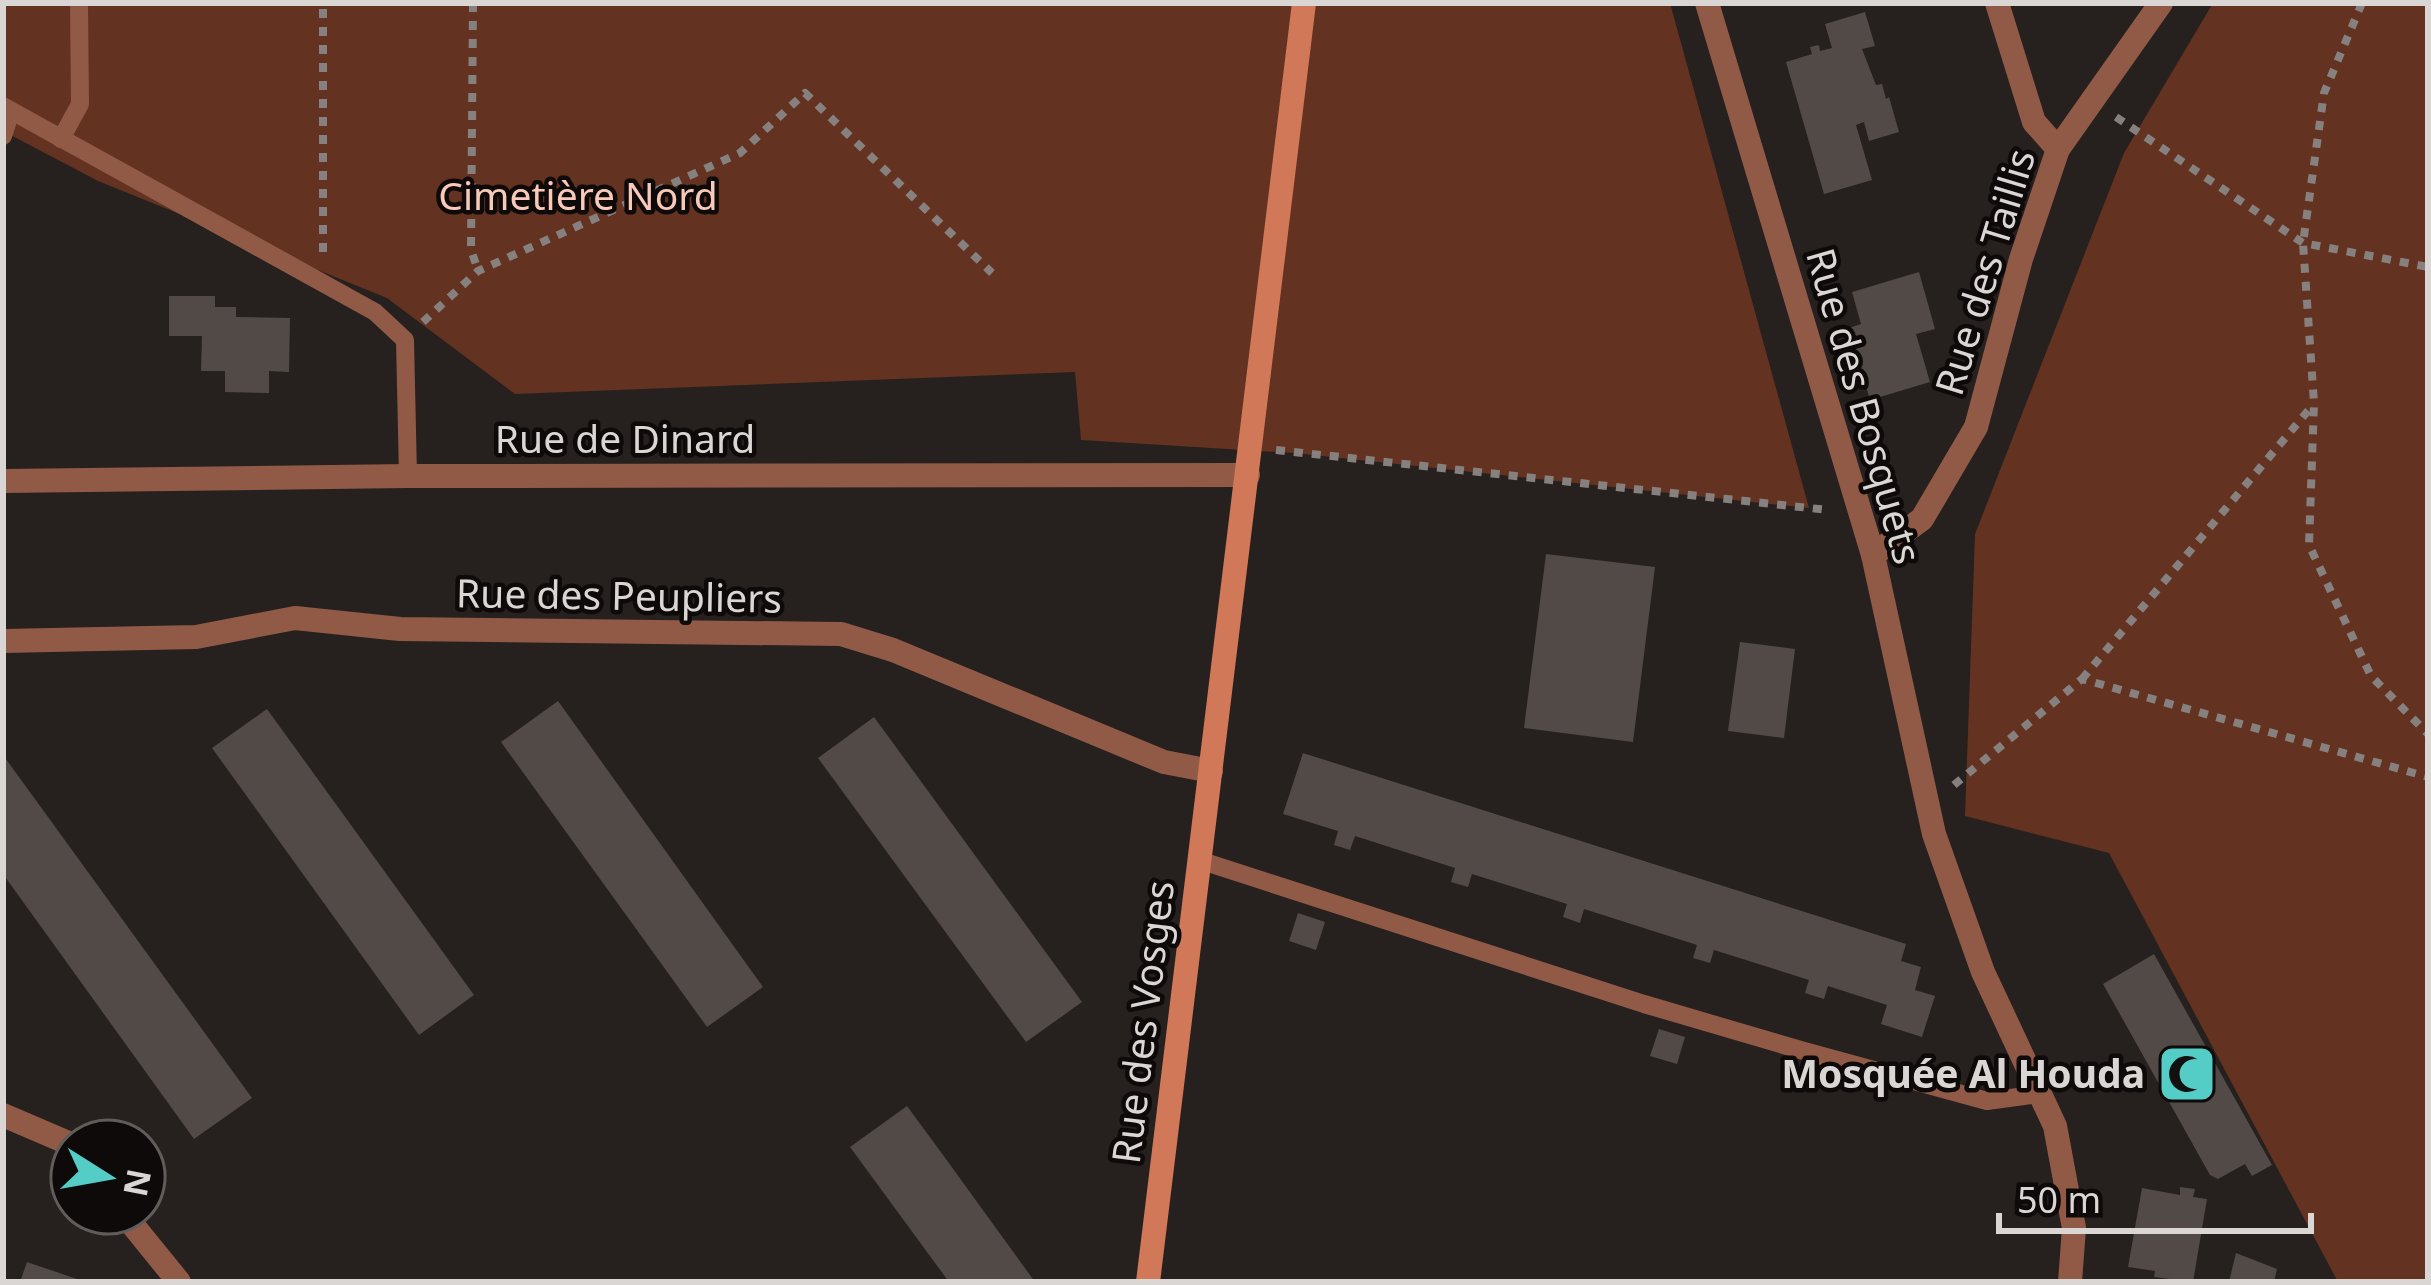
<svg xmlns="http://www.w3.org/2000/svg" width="2431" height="1285" font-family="'Noto Sans',sans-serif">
  <rect width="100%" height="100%" fill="#26201e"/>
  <!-- green -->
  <g fill="#633220">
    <polygon points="3,3 1670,3 1809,508 1294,453 1081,440 1075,372 515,394 387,298 98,181 3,131"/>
    <polygon points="2213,3 2428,3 2428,1282 2338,1282 2109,853 1965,816 1975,534 2124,153"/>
  </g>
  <!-- building -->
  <g fill="#514a47">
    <polygon points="1865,12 1875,46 1862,49 1876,85 1882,84 1886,99 1889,97 1899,132 1869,141 1864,122 1856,125 1872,180 1824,194 1786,62 1812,54 1810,47 1819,45 1820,51 1832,48 1825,24"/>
    <polygon points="1919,272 1935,329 1916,334 1930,382 1870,400 1849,328 1861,324 1852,292"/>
    <polygon points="169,296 215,296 215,307 236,307 236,317 290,318 289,372 269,371 269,393 225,392 225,371 201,371 202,336 169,336"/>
    <polygon points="1546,554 1655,567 1633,742 1524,728"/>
    <polygon points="1740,642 1795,649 1784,738 1728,731"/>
    <polygon points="558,701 763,987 707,1027 501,742"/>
    <polygon points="267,709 474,995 419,1035 212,748"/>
    <polygon points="874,717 1082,1002 1026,1042 818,758"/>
    <polygon points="1303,753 1906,944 1901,961 1921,967 1915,990 1935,996 1922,1037 1881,1024 1887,1005 1828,986 1824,999 1805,993 1809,980 1714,950 1710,963 1693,958 1697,945 1584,909 1580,923 1563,917 1567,904 1472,874 1468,887 1451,882 1455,868 1355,836 1350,850 1334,845 1338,831 1283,814"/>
    <polygon points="3,755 252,1098 194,1139 3,874"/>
    <polygon points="1298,913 1325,922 1316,950 1289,941"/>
    <polygon points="2154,954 2272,1165 2252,1176 2245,1164 2218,1179 2210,1175 2103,984"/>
    <polygon points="1659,1029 1685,1037 1677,1064 1650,1056"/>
    <polygon points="907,1106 943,1155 1035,1282 949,1282 850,1147"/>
    <polygon points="2180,1187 2195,1189 2193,1197 2207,1199 2193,1282 2154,1277 2155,1271 2128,1267 2142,1188 2180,1195"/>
    <polygon points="2236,1253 2277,1269 2274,1282 2229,1282"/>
    <polygon points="27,1262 83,1281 83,1282 20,1282"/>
  </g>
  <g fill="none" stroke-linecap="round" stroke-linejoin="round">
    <!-- path -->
    <g stroke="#86817f" stroke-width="8" stroke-dasharray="9 9" stroke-linecap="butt">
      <polyline points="473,3 471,250 478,270"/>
      <polyline points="2362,3 2324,93 2303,243 2314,403 2309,545 2371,676 2428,734"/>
      <polyline points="2116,117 2303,243 2428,267"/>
      <polyline points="323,252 323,3"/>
      <polyline points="423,322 478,271 740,153 805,93 992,273"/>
      <polyline points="1276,450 1828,510"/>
      <polyline points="2082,679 2313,405"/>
      <polyline points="1954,785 2082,679 2428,777"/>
    </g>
    <!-- service -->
    <g stroke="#915a46" stroke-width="18">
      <polyline points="3,106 375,312 405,340 408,476"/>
      <polyline points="3,136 11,111"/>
      <polyline points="61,139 80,104 79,3"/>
      <polyline points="1199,860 1644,1004 1804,1051 1987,1101 2040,1094"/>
    </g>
    <!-- minor -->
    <g stroke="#915a46" stroke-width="24">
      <polyline points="1707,3 1873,555 1934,834 1983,972 2055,1126 2074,1228 2070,1282"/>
      <polyline points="1997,3 2034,122 2058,149"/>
      <polyline points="3,481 408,476 1248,475"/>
      <polyline points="1873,555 1922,519 1976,427 2021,259 2058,149 2161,3"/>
      <polyline points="3,641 196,637 295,618 400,629 841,634 893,650 1164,762 1211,771"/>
      <polyline points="3,1115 66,1142 72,1150"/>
      <polyline points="123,1213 179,1282"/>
    </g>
    <!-- secondary -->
    <polyline stroke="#d17858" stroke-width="24" points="1148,1282 1304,3"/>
  </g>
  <!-- icons -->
  <defs>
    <g id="mosque-square" transform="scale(3)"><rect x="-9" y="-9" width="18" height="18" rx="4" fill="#54cdc7" stroke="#0d0a09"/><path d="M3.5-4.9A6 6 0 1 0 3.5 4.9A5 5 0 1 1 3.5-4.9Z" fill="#111"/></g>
  </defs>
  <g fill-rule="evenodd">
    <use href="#mosque-square" x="2187" y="1074"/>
  </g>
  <g text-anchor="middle" stroke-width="9" stroke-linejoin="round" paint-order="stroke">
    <!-- park labels -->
    <g font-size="39" fill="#f8c9b8" stroke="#0d0a09">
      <text x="578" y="210">Cimetière Nord</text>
    </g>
    <!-- street labels -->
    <g font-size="39" fill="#dad6d4" stroke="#0d0a09">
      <text transform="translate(1985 272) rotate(-73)" y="14">Rue des Taillis</text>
      <text transform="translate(1864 406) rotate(74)" y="14">Rue des Bosquets</text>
      <text x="625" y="453">Rue de Dinard</text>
      <text transform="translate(619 596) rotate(1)" y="14">Rue des Peupliers</text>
      <text transform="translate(1143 1022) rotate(-83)" y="14">Rue des Vosges</text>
    </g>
    <!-- poi labels -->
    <g font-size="39" font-weight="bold" fill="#dad6d4" stroke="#0d0a09" text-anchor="end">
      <text x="2145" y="1088">Mosquée Al Houda</text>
    </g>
  </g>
  <!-- border -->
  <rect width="2431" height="1285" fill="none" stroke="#dad6d4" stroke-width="12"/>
  <!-- north arrow -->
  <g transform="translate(108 1177) rotate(101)"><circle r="57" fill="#0d0a09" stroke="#5f5c5a" stroke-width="3"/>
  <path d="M0-9L21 45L0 30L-21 45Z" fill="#54cdc7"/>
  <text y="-18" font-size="33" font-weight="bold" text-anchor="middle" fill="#dad6d4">N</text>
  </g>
  <!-- scale -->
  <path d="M1999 1213v18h312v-18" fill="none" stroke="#dad6d4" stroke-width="6"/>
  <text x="2017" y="1213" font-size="36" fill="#dad6d4" stroke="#0d0a09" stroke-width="9" paint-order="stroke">50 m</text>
</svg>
